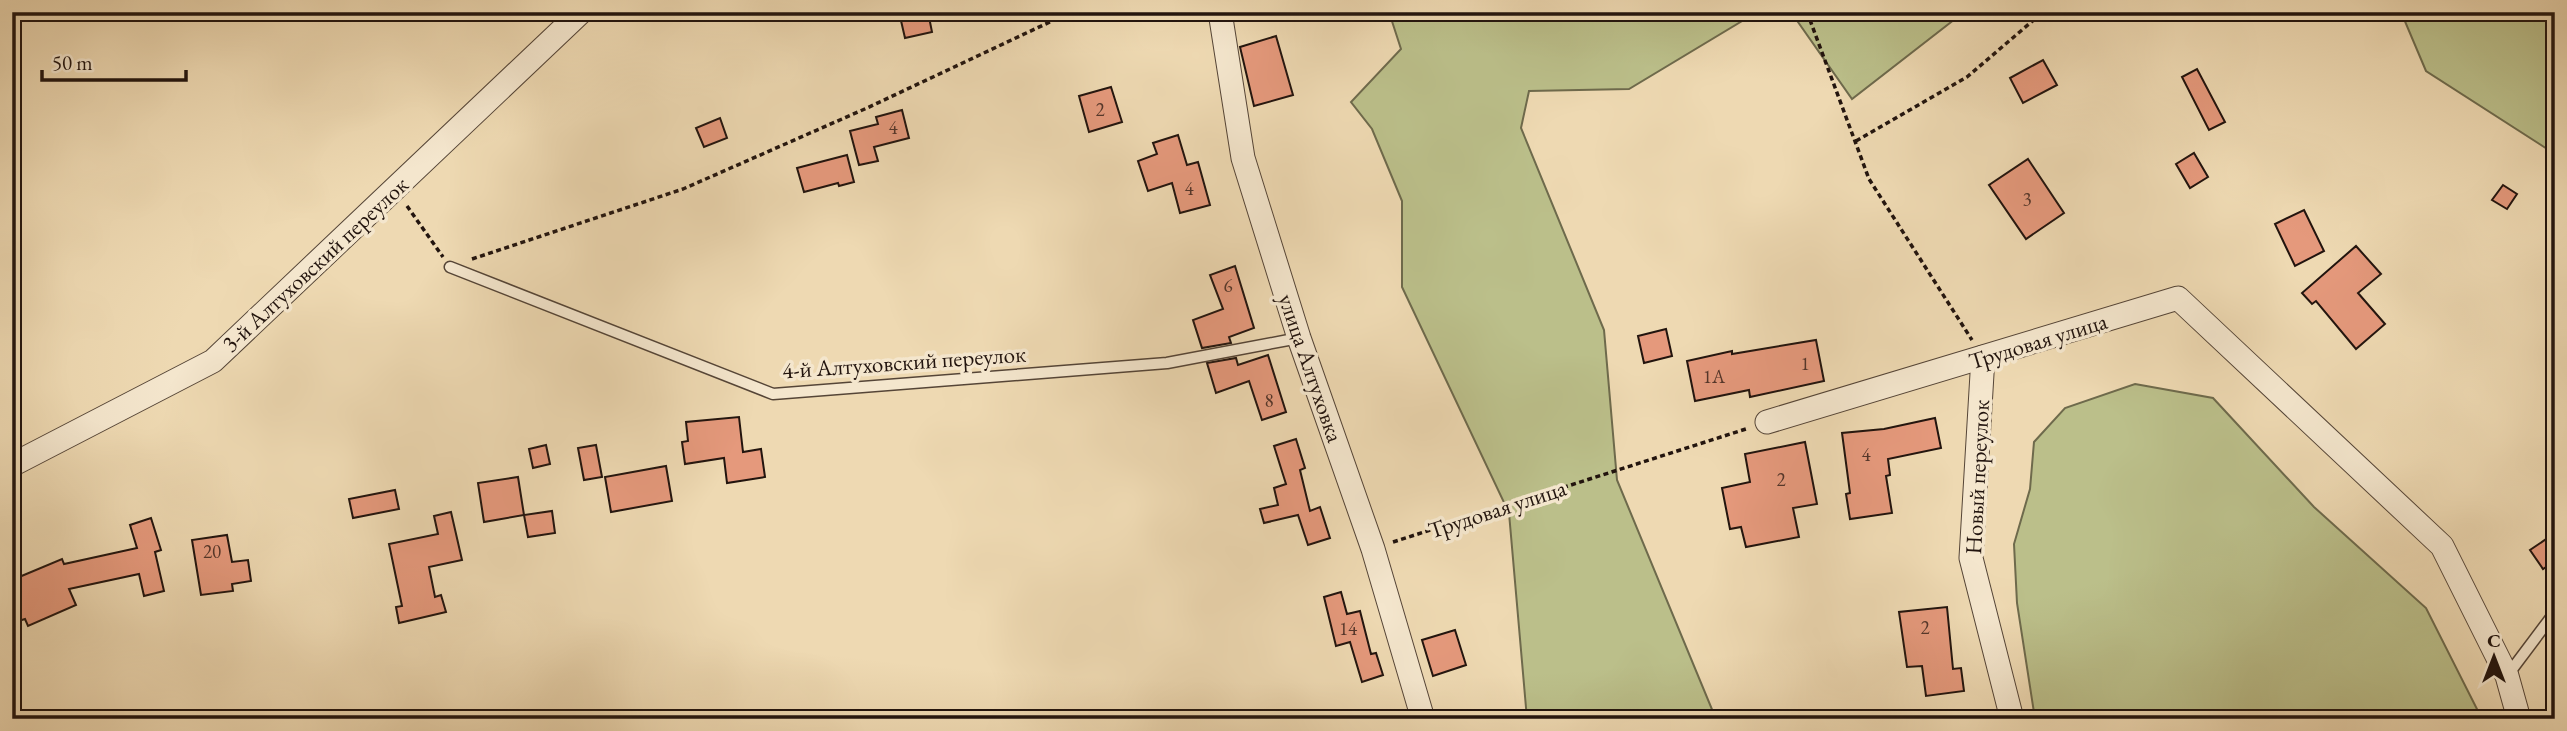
<svg xmlns="http://www.w3.org/2000/svg" width="2567" height="731" font-family="'EB Garamond',serif">
  <rect width="100%" height="100%" fill="#eed9b2"/>
  <filter id="stains"><feTurbulence type="fractalNoise" baseFrequency=".00286" numOctaves="4"/><feColorMatrix values="0 0 0 0 .2 0 0 0 0 .09 0 0 0 0 .02 0 0 0 .5 -.17"/></filter>
  <radialGradient id="worn" r=".72"><stop offset=".6" stop-color="#630" stop-opacity="0"/><stop offset="1" stop-color="#630" stop-opacity=".3"/></radialGradient>
  <!-- green -->
  <g fill="#bbbf8a" stroke="#6e6a4c" stroke-width="2">
    <polygon points="1389,12 1757,12 1629,89 1529,91 1521,128 1604,330 1617,480 1716,719 1527,719 1509,513 1402,287 1402,201 1372,129 1351,102 1401,49"/>
    <polygon points="1791,12 1964,12 1852,99"/>
    <polygon points="2401,12 2555,12 2555,154 2426,71"/>
    <polygon points="2135,384 2213,398 2314,507 2426,608 2482,719 2035,719 2017,603 2014,544 2030,489 2034,442 2065,408"/>
  </g>
  <!-- building -->
  <g fill="#e5997c" stroke="#22140e" stroke-width="2">
    <polygon points="899,12 928,12 932,32 905,38"/>
    <polygon points="1276,36 1293,95 1254,106 1240,47"/>
    <polygon points="2043,60 2057,85 2023,103 2010,78"/>
    <polygon points="2197,69 2225,122 2209,130 2182,77"/>
    <polygon points="1111,87 1122,122 1089,132 1079,96"/>
    <polygon points="902,110 909,138 874,147 878,161 859,165 850,131 878,124 876,117"/>
    <polygon points="720,118 727,138 704,147 696,128"/>
    <polygon points="1178,135 1187,165 1198,162 1210,205 1180,213 1172,183 1148,191 1138,161 1157,154 1153,143"/>
    <polygon points="2194,153 2208,177 2190,188 2176,164"/>
    <polygon points="847,155 854,182 839,186 838,183 804,192 797,168"/>
    <polygon points="2028,159 2064,213 2026,239 1989,185"/>
    <polygon points="2503,185 2517,194 2507,209 2492,200"/>
    <polygon points="2304,210 2324,251 2295,266 2275,224"/>
    <polygon points="2356,246 2381,274 2358,293 2385,324 2356,349 2316,301 2312,304 2302,293"/>
    <polygon points="1235,266 1254,328 1229,337 1231,343 1202,348 1193,320 1223,309 1210,275"/>
    <polygon points="1666,329 1672,356 1644,363 1638,336"/>
    <polygon points="1816,340 1824,381 1750,397 1749,390 1695,401 1687,361 1732,351 1732,354"/>
    <polygon points="1268,355 1286,412 1262,420 1249,381 1216,393 1207,363 1236,358 1238,365"/>
    <polygon points="739,417 743,452 761,449 765,477 727,483 724,458 685,464 682,442 688,441 686,422"/>
    <polygon points="1935,418 1941,448 1888,459 1890,475 1886,476 1892,513 1850,519 1846,494 1850,493 1842,433 1884,429"/>
    <polygon points="1296,439 1305,468 1300,470 1310,511 1320,507 1330,538 1308,545 1298,515 1264,523 1260,509 1278,505 1274,488 1286,484 1274,446"/>
    <polygon points="1805,442 1817,504 1793,508 1799,537 1746,547 1741,527 1730,529 1722,488 1750,482 1745,454"/>
    <polygon points="546,445 550,464 533,468 529,449"/>
    <polygon points="596,445 602,477 584,480 578,448"/>
    <polygon points="666,466 672,501 611,512 605,477"/>
    <polygon points="518,477 524,515 484,522 478,483"/>
    <polygon points="395,490 399,509 353,518 349,499"/>
    <polygon points="552,511 555,533 528,537 524,515"/>
    <polygon points="451,512 462,560 429,567 435,597 441,595 446,612 399,623 396,607 402,606 389,544 438,534 434,516"/>
    <polygon points="151,518 161,550 155,552 164,591 144,596 139,574 69,589 76,605 28,626 25,619 12,623 12,580 62,559 64,564 137,548 130,525"/>
    <polygon points="2555,533 2555,561 2543,569 2530,550"/>
    <polygon points="227,535 232,562 248,560 251,581 232,584 233,591 201,595 192,540"/>
    <polygon points="1341,592 1347,614 1360,611 1371,654 1376,653 1383,675 1362,682 1350,642 1336,646 1324,597"/>
    <polygon points="1947,607 1953,669 1961,668 1964,691 1926,696 1922,666 1907,667 1899,612"/>
    <polygon points="1455,630 1466,665 1433,676 1422,640"/>
  </g>
  <g fill="none" stroke-linecap="round" stroke-linejoin="round">
    <!-- lane casing -->
    <g stroke="#554537" stroke-width="13">
      <g id="lane">
        <polyline points="450,267 773,394 1167,363 1299,338"/>
        <polyline points="2507,676 2555,612"/>
      </g>
    </g>
    <!-- street casing -->
    <g stroke="#554537" stroke-width="25">
      <g id="street">
        <polyline points="1220,12 1243,158 1299,338 1373,549 1423,719"/>
        <polyline points="1983,357 1971,558 2012,719"/>
        <polyline points="1767,422 2178,298 2442,546 2507,676 2519,719"/>
        <polyline points="12,465 213,361 581,12"/>
      </g>
    </g>
    <!-- path -->
    <g stroke="#22140e" stroke-width="3.5" stroke-dasharray="5 3.5" stroke-linecap="butt">
      <polyline points="1807,12 1869,179 1972,340"/>
      <polyline points="1856,141 1967,77 2043,12"/>
      <polyline points="407,206 443,257"/>
      <polyline points="472,259 683,189 867,108 1071,12"/>
      <polyline points="1393,542 1749,428"/>
    </g>
    <!-- lane -->
    <use href="#lane" stroke="#f4e6cd" stroke-width="10"/>
    <!-- street -->
    <use href="#street" stroke="#f4e6cd" stroke-width="23"/>
  </g>
  <g text-anchor="middle" stroke-width="7" stroke-linejoin="round" paint-order="stroke">
    <!-- number labels -->
    <g font-size="19" fill="#53352a">
      <text x="1100" y="116">2</text>
      <text x="893" y="134">4</text>
      <text x="1189" y="195">4</text>
      <text x="2027" y="206">3</text>
      <text x="1228" y="292">6</text>
      <text x="1805" y="370">1</text>
      <text x="1714" y="383">1А</text>
      <text x="1269" y="407">8</text>
      <text x="1866" y="461">4</text>
      <text x="1781" y="486">2</text>
      <text x="212" y="558">20</text>
      <text x="1925" y="634">2</text>
      <text x="1348" y="635">14</text>
    </g>
    <!-- street labels -->
    <g font-size="23" fill="#22140e" stroke="#f4e6cd">
      <text transform="translate(315 264) rotate(-43)" y="8">3-й Алтуховский переулок</text>
      <text transform="translate(2038 341) rotate(-17)" y="8">Трудовая улица</text>
      <text transform="translate(904 362) rotate(-4)" y="8">4-й Алтуховский переулок</text>
      <text transform="translate(1311 368) rotate(71)" y="8">улица Алтуховка</text>
      <text transform="translate(1977 477) rotate(-87)" y="8">Новый переулок</text>
      <text transform="translate(1497 509) rotate(-18)" y="8">Трудовая улица</text>
    </g>
  </g>
  <!-- margin -->
  <rect width="2567" height="731" fill="none" stroke="#eed9b2" stroke-width="42"/>
  <rect x="14" y="14" width="2539" height="703" fill="none" stroke="#22140e" stroke-width="3.5"/>
  <rect x="21" y="21" width="2525" height="689" fill="none" stroke="#22140e" stroke-width="2"/>
  <!-- north arrow -->
  <g transform="translate(2494 657)" stroke="#f4e6cd" stroke-width="5" paint-order="stroke">
  <path d="M0-5L12 26L0 18L-12 26Z" fill="#22140e"/>
  <text y="-10" font-size="19" font-weight="bold" text-anchor="middle" fill="#22140e">С</text>
  </g>
  <!-- scale -->
  <path d="M42 70v10h144v-10" fill="none" stroke="#22140e" stroke-width="3.5"/>
  <text x="52" y="70" font-size="21" fill="#22140e" stroke="#f4e6cd" stroke-width="5" paint-order="stroke">50 m</text>
  <rect width="100%" height="100%" filter="url(#stains)"/>
  <rect width="100%" height="100%" fill="url(#worn)"/>
</svg>
